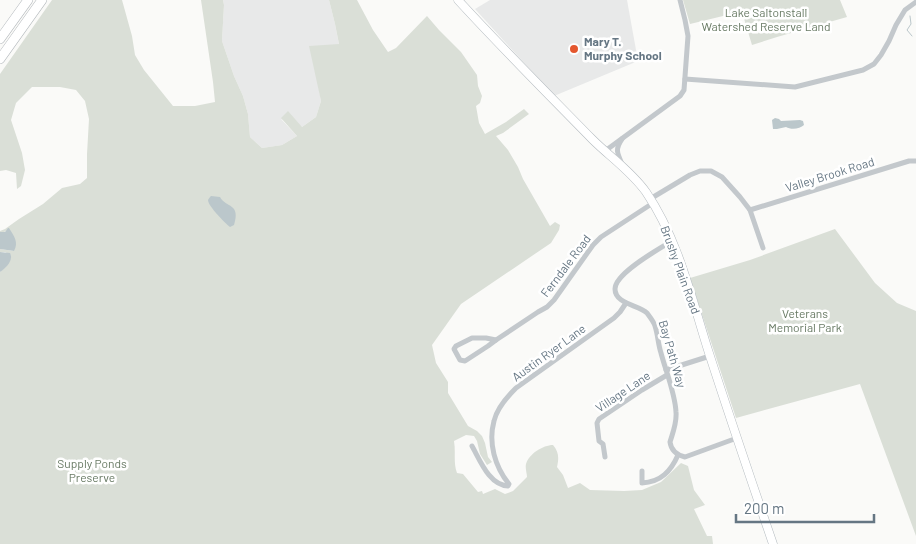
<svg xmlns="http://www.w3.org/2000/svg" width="916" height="544" font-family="Barlow,sans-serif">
  <rect width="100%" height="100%" fill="#fafaf8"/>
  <!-- built -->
  <g fill="#e8e9e9">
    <polygon points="223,0 329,0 335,24 339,44 317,78 321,101 316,117 302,127 281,119 297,136 282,145 262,148 250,137 248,114 243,96 234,76 222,41 224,5"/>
    <polygon points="490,0 627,0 638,61 554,96 475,9"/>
  </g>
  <!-- green -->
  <g fill="#dadfd7">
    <path d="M52,0H122L132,36L135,55L144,70L173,106H195L215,102L213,82L201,0H223L224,5L222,41L234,76L243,96L248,114L250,137L262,148L282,145L297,136L281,118L288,111L302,127L316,117L321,101L309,46L339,44L335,24L329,0H357L373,30L388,52L396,48L427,16L439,30L461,52L477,75L478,86L482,96L480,103L476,106L479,123L485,134L506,122L524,109L529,114L503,133L496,136L508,150L518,167L523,179L550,226L555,222L560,225L559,230L551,243L461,304L432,345L436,363L448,382V393L468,426L477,431L482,436L485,443L488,457L492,462L487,465L480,454L477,441L474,436L466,435L454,441C456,452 453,462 457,473L463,474L478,492L482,491L483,494L495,489L505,494L513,491L527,477C527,474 525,468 526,464C529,454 543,445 553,445C559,452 559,458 557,467L563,475L568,488L580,483L590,490L624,491L642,490L661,482L681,463L688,466L694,490L705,505L694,509L707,536H712L713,544H0V272C5,268 11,261 11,255L5,252H0V249L14,251L7,230L3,233L0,232V231L5,229L19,219L43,204L62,188L80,184L87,178V154L89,119L85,101L76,90L60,87H32L16,103L11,120L22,153L25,170L21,186L17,189L16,173L6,170L0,171V74Z"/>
    <polygon points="683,0 840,0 847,17 777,37 752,45 742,12 723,16 690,24"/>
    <polygon points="835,229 875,283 897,303 916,311 916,536 860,384 736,418 690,278 750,260"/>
  </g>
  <!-- water -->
  <g fill="#bbc7cb">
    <path d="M775,118L779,119L781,121L800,120L803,121L804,125C800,129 791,130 786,127L777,129H773L772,120Z"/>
    <path d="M211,196L220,197C226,208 241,203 234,225L230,227C225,223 208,206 208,200C209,198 210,197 211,196Z"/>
    <path d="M8,228H9C14,236 19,242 14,251L0,249V232H5Z"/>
    <path d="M0,252L10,253C14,260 6,268 0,272Z"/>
  </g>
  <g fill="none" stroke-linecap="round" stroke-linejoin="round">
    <!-- stream -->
    <polyline stroke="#bbc7cb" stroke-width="1" points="910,16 911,24 907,30 912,36"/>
    <!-- secondary casing -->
    <g stroke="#b3babf" stroke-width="9">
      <path id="secondary" d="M458,0C501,47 547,93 592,139C610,157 631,171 646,192C678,239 691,296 708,350C729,415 751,480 773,544"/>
    </g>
    <!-- motorway casing -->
    <g stroke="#b4b9bd" stroke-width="10">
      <g id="motorway">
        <polyline points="0,39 28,0"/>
        <polyline points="0,59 42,0"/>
      </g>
    </g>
    <!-- minor -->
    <g stroke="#c3c8cc" stroke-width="5">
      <polyline points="685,79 795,87 863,70 874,64 881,55 889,41 896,25 905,10 916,2"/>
      <polyline points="605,151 680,96 684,90 688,36 685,20 680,0"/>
      <path d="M622,164C617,153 615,149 622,139"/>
      <polyline points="650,199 690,175 700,171 711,171 722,177 740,197 750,210 763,248"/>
      <polyline points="750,210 909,161 916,161"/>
      <path d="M672,241C659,249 615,273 615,289C615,304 639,305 647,313C650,317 654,322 655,326C658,335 658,344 661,353C666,372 675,393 676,412C677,423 673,432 670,442C671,450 677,455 685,457L737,438"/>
      <polygon points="472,338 486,338 496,340 488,346 465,361 460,360 454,349 456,346"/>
      <polyline points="496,340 538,312 547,307 554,300 593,245 601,237 653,203"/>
      <polyline points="666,370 710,356"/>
      <path d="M472,446C480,460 489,485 508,486L509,484C495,467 488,443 494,421C497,408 507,397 516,388L614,318L620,312L626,303"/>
      <polyline points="605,457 603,444 599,441 597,423 599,419 642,390 667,375"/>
      <path d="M642,471V483C661,482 671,471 678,455"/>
    </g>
    <!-- secondary -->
    <use href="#secondary" stroke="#fff" stroke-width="8"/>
    <!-- motorway -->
    <use href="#motorway" stroke="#fff" stroke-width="9"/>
  </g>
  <!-- markers -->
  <circle fill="#e4572e" stroke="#fff" stroke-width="2" cx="574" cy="49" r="5"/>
  <g text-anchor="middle" stroke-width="5" stroke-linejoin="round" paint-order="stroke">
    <!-- park labels -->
    <g font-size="12" fill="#687a64" stroke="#fff">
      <text x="766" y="17">Lake Saltonstall<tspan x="766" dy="14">Watershed Reserve Land</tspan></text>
      <text x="805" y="318">Veterans<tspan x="805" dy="14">Memorial Park</tspan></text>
      <text x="92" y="468">Supply Ponds<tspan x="92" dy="14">Preserve</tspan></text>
    </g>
    <!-- poi labels -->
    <g font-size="12" font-weight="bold" fill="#657683" stroke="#fff" text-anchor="start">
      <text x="584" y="46">Mary T.<tspan x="584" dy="14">Murphy School</tspan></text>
    </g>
    <!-- street labels -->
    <g font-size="12" fill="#657683" stroke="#fff">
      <text transform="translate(830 175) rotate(-17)" y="4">Valley Brook Road</text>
      <text transform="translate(566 266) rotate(-53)" y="4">Ferndale Road</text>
      <text transform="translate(680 270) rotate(70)" y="4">Brushy Plain Road</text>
      <text transform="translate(549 353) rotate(-36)" y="4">Austin Ryer Lane</text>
      <text transform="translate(672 354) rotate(74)" y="4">Bay Path Way</text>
      <text transform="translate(623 392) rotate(-34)" y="4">Village Lane</text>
    </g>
  </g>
  <!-- scale -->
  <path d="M736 514v8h138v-8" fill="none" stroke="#657683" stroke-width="2.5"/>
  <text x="744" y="514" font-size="15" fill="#657683" stroke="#ffffff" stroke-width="4" paint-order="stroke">200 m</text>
</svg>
